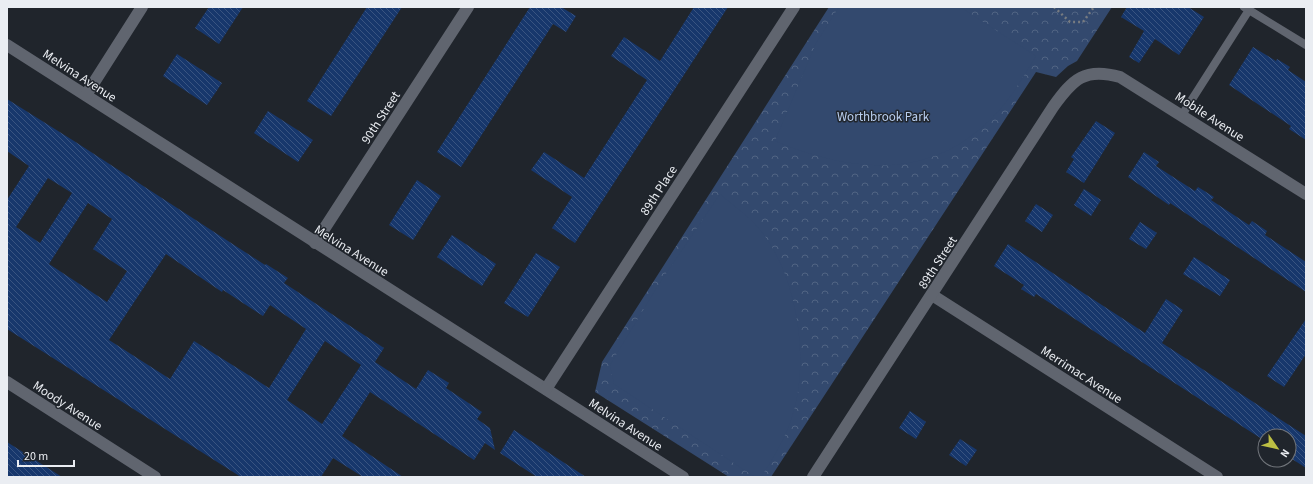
<svg xmlns="http://www.w3.org/2000/svg" width="1313" height="484" font-family="'Source Sans 3',sans-serif">
  <defs>
    <pattern id="park-crowns" width="20" height="18" patternUnits="userSpaceOnUse"><rect width="20" height="18" fill="#33496e"/><path d="M2 6a3 3 0 1 1 6 0M12 15a3 3 0 1 1 6 0" fill="none" stroke="#516483"/></pattern>
    <pattern id="building-back-hatch" width="6" height="6" patternUnits="userSpaceOnUse"><rect width="6" height="6" fill="#17376c"/><path d="M-1 5l2 2M0 0l6 6M5-1l2 2" fill="none" stroke="#395481"/></pattern>
  </defs>
  <rect width="100%" height="100%" fill="#20252c"/>
  <!-- park -->
  <polygon fill="url(#park-crowns)" points="829,7 1112,7 1077,61 1068,66 1056,77 1036,72 771,477 729,477 595,392 602,362"/>
  <!-- pitch -->
  <g fill="#33496e">
    <path d="M839,7H960L1036,56C1023,77 1010,100 992,118C929,182 850,172 775,141L816,43Z"/>
    <path d="M720,194C731,204 745,213 755,224C798,270 812,365 790,423C783,442 772,460 761,477H755L614,384L610,365L657,287Z"/>
  </g>
  <!-- building -->
  <g fill="url(#building-back-hatch)" fill-rule="evenodd">
    <polygon points="209,7 243,7 219,44 195,28"/>
    <polygon points="367,7 402,7 331,116 307,101"/>
    <polygon points="530,7 561,7 576,16 566,32 553,24 461,167 437,152"/>
    <polygon points="694,7 728,7 575,243 552,228 572,197 531,170 544,152 584,178 647,80 611,56 624,37 660,61"/>
    <polygon points="1127,7 1188,7 1204,17 1179,55 1155,39 1139,63 1129,57 1144,31 1121,17"/>
    <polygon points="1253,47 1276,61 1277,59 1290,67 1288,70 1306,82 1306,140 1289,129 1291,126 1229,85"/>
    <polygon points="177,54 222,83 207,105 163,76"/>
    <path d="M7,99L74,141L265,265L266,264L288,278L284,283L384,348L375,362L416,389L428,370L449,383L446,388L482,412L477,419L490,428L495,450L485,443L474,460L370,392L342,436L403,477H363L333,458L321,477H241L7,329V200L29,166L7,151ZM48,178L72,193L40,243L16,227ZM88,203L112,219L93,249L127,271L107,302L49,264ZM166,254L222,292L223,290L263,316L270,305L306,329L269,388L194,341L170,379L109,340ZM325,341L361,365L322,424L287,400Z"/>
    <polygon points="268,111 313,140 298,162 254,133"/>
    <polygon points="1096,121 1115,133 1084,183 1066,172 1074,159 1071,157"/>
    <polygon points="1144,152 1159,162 1156,166 1195,191 1198,187 1214,197 1211,200 1249,225 1252,221 1267,231 1265,235 1306,262 1306,292 1170,203 1169,205 1128,177"/>
    <polygon points="417,180 441,196 413,240 389,225"/>
    <polygon points="1084,189 1101,200 1091,216 1074,205"/>
    <polygon points="1036,204 1053,215 1042,232 1025,221"/>
    <polygon points="1140,222 1157,233 1146,249 1129,239"/>
    <polygon points="452,235 496,264 482,286 437,257"/>
    <polygon points="1008,244 1145,333 1166,299 1183,310 1162,343 1306,436 1306,468 1289,457 1289,436 1265,436 1265,441 1036,294 1034,297 1021,289 1024,285 994,266"/>
    <polygon points="536,253 560,267 528,317 504,303"/>
    <polygon points="1194,257 1230,280 1220,296 1183,274"/>
    <polygon points="1306,319 1306,354 1284,387 1267,376"/>
    <polygon points="910,411 926,422 916,439 899,428"/>
    <polygon points="514,430 586,477 537,477 500,453"/>
    <polygon points="960,439 977,450 966,466 949,455"/>
    <polygon points="7,442 62,477 7,477"/>
  </g>
  <g fill="none" stroke-linecap="round" stroke-linejoin="round">
    <!-- path -->
    <polyline stroke="#777b81" stroke-width="2.5" stroke-dasharray="2 3" stroke-linecap="butt" points="1054,7 1070,22 1083,22 1094,7"/>
    <!-- lane -->
    <g stroke="#60656f" stroke-width="8">
      <polyline points="1249,10 1306,45"/>
      <polyline points="1182,115 1249,10 1244,7"/>
    </g>
    <!-- street -->
    <g stroke="#60656f" stroke-width="12">
      <polyline points="7,45 683,477"/>
      <polyline points="86,95 142,7"/>
      <polyline points="315,243 468,7"/>
      <polyline points="932,295 1217,477"/>
      <polyline points="7,382 155,477"/>
      <polyline points="546,389 794,7"/>
      <path d="M813,477L1053,107C1073,79 1085,67 1120,77L1306,194"/>
    </g>
  </g>
  <g text-anchor="middle" stroke-width="3" stroke-linejoin="round" paint-order="stroke">
    <!-- street labels -->
    <g font-size="13" fill="#eaedf2" stroke="#20252c">
      <text transform="translate(80 75) rotate(33)" y="5">Melvina Avenue</text>
      <text transform="translate(1210 116) rotate(33)" y="5">Mobile Avenue</text>
      <text transform="translate(380 117) rotate(-57)" y="5">90th Street</text>
      <text transform="translate(658 190) rotate(-57)" y="5">89th Place</text>
      <text transform="translate(352 250) rotate(32)" y="5">Melvina Avenue</text>
      <text transform="translate(937 262) rotate(-57)" y="5">89th Street</text>
      <text transform="translate(1082 374) rotate(33)" y="5">Merrimac Avenue</text>
      <text transform="translate(68 405) rotate(33)" y="5">Moody Avenue</text>
      <text transform="translate(626 424) rotate(33)" y="5">Melvina Avenue</text>
    </g>
    <!-- park labels -->
    <g font-size="13" fill="#b9ceef" stroke="#20252c">
      <text x="883" y="121">Worthbrook Park</text>
    </g>
  </g>
  <!-- border -->
  <rect width="1313" height="484" fill="none" stroke="#eaedf2" stroke-width="16"/>
  <!-- north arrow -->
  <g transform="translate(1277 448) rotate(124)"><circle r="19" fill="#20252c" stroke="#71757b"/>
  <path d="M0-3L7 15L0 10L-7 15Z" fill="#bdbf43"/>
  <text y="-6" font-size="11" font-weight="bold" text-anchor="middle" fill="#eaedf2">N</text>
  </g>
  <!-- scale -->
  <path d="M18 460v6h56v-6" fill="none" stroke="#eaedf2" stroke-width="2"/>
  <text x="24" y="460" font-size="12" fill="#eaedf2" stroke="#20252c" stroke-width="3" paint-order="stroke">20 m</text>
</svg>
